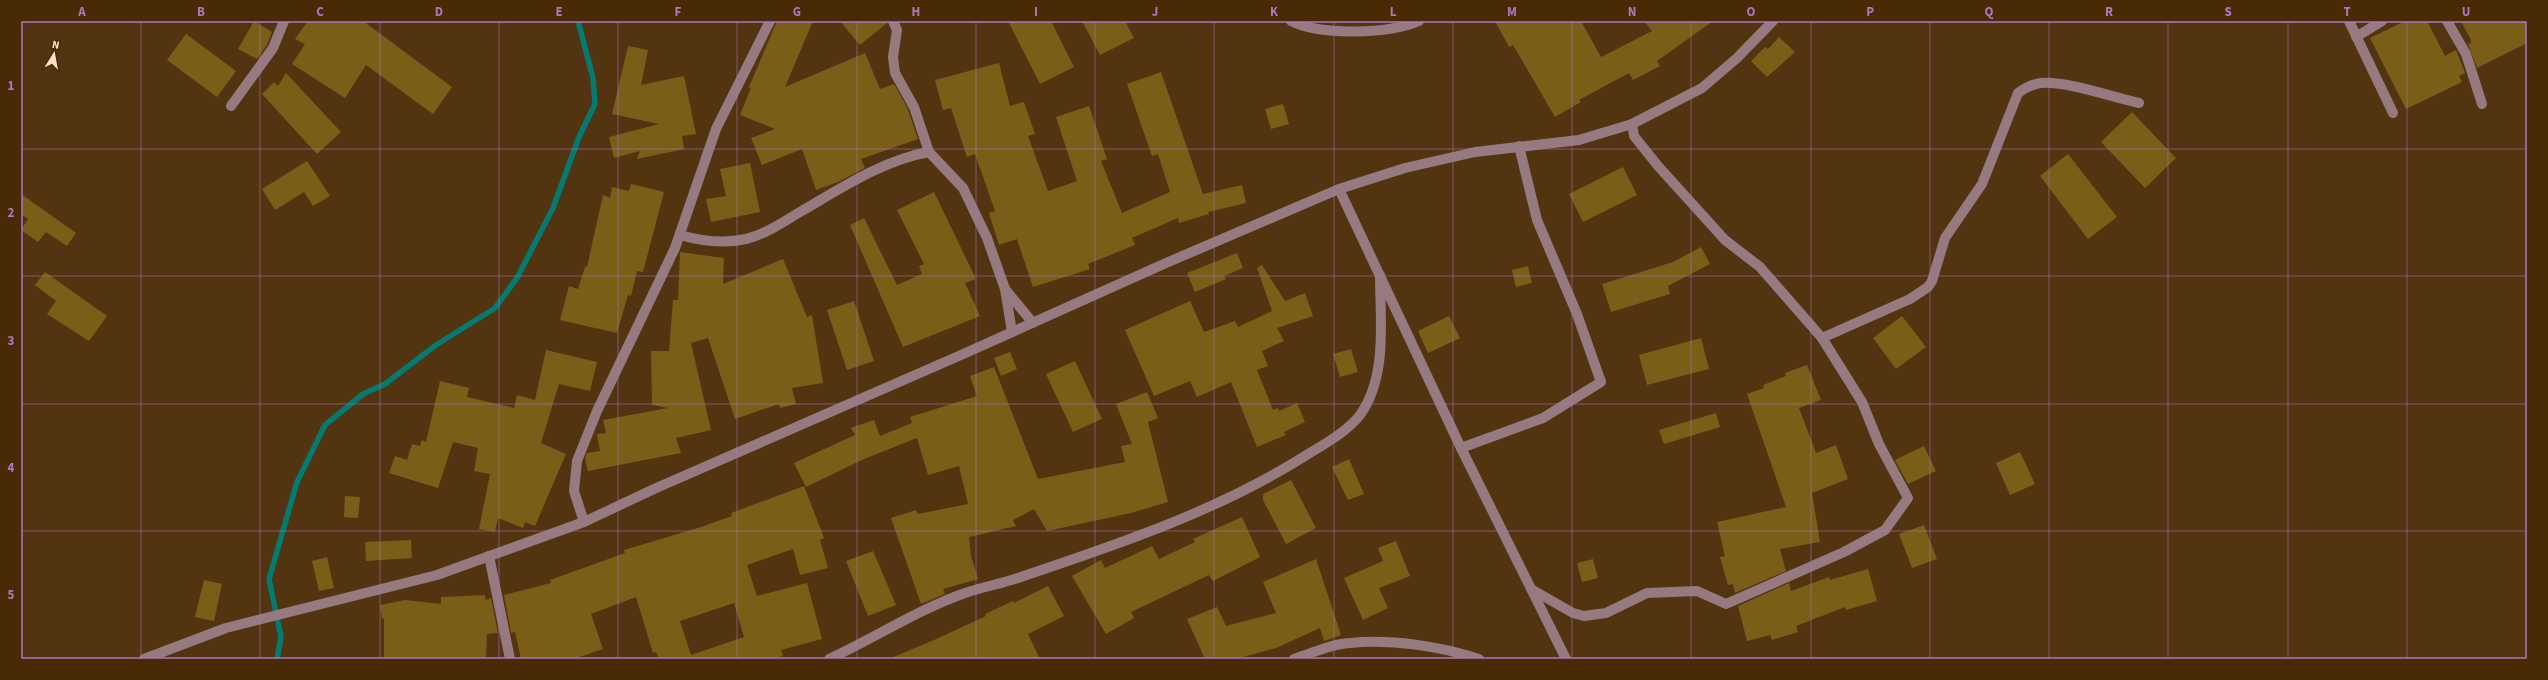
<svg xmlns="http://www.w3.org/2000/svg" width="2548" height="680" font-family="'Source Sans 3',sans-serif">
  <rect width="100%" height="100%" fill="#533411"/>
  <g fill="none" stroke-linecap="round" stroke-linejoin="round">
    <!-- stream -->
    <polyline stroke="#037b71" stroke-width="5.5" points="277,659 281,637 269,579 297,482 325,425 363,394 385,384 436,345 495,308 517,278 553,208 579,137 595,104 593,78 578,21"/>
  </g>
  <!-- building -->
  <g fill="#7a5e18" fill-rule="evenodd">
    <polygon points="254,21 272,32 267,45 257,59 238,49"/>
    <polygon points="308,21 363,21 452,87 433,114 366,65 345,98 292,64 305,44 295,39"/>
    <polygon points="777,21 813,21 785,87 865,53 880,89 894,84 907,107 918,139 861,159 865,168 838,182 816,190 802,149 762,165 751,138 775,129 740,115 751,88 749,87"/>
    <polygon points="840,21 887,21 887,23 860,45"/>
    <polygon points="1008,21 1051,21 1074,67 1040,84"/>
    <polygon points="1082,21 1125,21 1134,38 1100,55"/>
    <polygon points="1495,21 1581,21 1601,57 1652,31 1644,21 1713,21 1657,61 1660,66 1633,80 1629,73 1579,100 1581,102 1555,117 1513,45 1509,47"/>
    <polygon points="2405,21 2427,21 2445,56 2456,50 2465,73 2459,76 2462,82 2406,109 2370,38"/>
    <polygon points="2461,21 2527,21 2527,43 2477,68 2468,44 2471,43 2471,40"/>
    <polygon points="186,34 236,71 217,97 167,60"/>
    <polygon points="1779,37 1795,52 1767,77 1751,61 1765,47 1768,49"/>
    <polygon points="628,46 648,50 641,85 684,76 696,134 682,136 684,149 637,159 640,151 614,158 609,137 659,124 612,114"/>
    <polygon points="999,63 1010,106 1024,102 1035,134 1028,136 1048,191 1077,181 1056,117 1089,106 1107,159 1101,161 1122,213 1170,192 1158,154 1152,156 1127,84 1161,72 1203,194 1242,185 1246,203 1208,212 1209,214 1179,223 1178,218 1132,238 1135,245 1088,264 1090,269 1033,287 1017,239 999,245 989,213 995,211 975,154 967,157 951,108 943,110 935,80"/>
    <polygon points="286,73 341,132 317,154 262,94 274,82 278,86"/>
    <polygon points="1283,104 1289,124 1271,129 1265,109"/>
    <polygon points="2132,112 2176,158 2145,188 2101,142"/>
    <polygon points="2068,154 2117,217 2088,239 2040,176"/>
    <polygon points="307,161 330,196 313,206 304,192 275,210 262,189"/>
    <polygon points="750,163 760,212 711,222 706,199 726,196 720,169"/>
    <polygon points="1623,167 1637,195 1583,222 1569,194"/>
    <polygon points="631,184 664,192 643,272 637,271 631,296 628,295 617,333 560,320 569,286 578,289 585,267 587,267 603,195 610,198 612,187 629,191"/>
    <polygon points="934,192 976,279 965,283 980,316 903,347 850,225 864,218 897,285 922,274 919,266 924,264 897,210"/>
    <polygon points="21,194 76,233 67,246 46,232 38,242 21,230 28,219 21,214"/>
    <polygon points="1701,247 1710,264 1668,286 1670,294 1611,312 1602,284 1673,262"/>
    <polygon points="680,252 724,258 723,284 783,259 807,317 812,315 823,383 792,388 796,404 780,408 779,404 735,419 708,338 691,343 711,430 676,438 681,453 588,471 585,458 587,453 600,451 597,434 606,433 603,420 668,408 652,405 651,351 669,351 673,300 678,300"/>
    <polygon points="1237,253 1243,268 1224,276 1226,279 1195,292 1187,273"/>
    <polygon points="1262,265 1285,301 1305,293 1313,316 1277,328 1284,341 1262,351 1268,366 1257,370 1273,410 1278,408 1279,411 1297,403 1305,422 1284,432 1286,435 1257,447 1231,382 1197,397 1190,381 1154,396 1125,330 1190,301 1204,332 1235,321 1238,327 1272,311 1257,268"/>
    <polygon points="1528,266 1532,283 1516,287 1512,270"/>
    <polygon points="45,272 107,316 89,341 47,314 56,301 35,285"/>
    <polygon points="854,301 874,361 847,370 827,310"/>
    <polygon points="1449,316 1460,338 1428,353 1418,331"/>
    <polygon points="1902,316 1926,347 1896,369 1873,338"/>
    <polygon points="1701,338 1709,369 1647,385 1639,355"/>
    <polygon points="1351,349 1358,372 1340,377 1333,354"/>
    <polygon points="546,350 597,362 590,391 559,384 541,443 566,454 535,526 525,522 523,528 498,518 495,532 479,529 490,474 474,471 478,448 453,442 438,488 389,473 395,456 407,460 412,444 420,446 422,440 426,442 440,381 469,388 467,397 514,408 517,395 535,400"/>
    <polygon points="1010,352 1017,369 1001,376 994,358"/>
    <polygon points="1075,361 1102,419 1073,432 1046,374"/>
    <polygon points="1807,365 1821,400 1799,408 1816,453 1836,445 1848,479 1812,493 1820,542 1780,549 1786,571 1735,593 1733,584 1728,585 1720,557 1725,556 1717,522 1786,507 1747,394 1764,388 1763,385 1786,376 1785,373"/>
    <polygon points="994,367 1038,479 1125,462 1121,446 1132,444 1116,404 1147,392 1158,418 1148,422 1168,502 1131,513 1047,531 1034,509 1013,520 1016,526 969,537 971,556 978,579 943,589 945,594 921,604 891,518 916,510 918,514 968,504 959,466 928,475 917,438 864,459 806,487 794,463 855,435 851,428 874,420 880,436 912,423 910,417 977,396 970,376"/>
    <polygon points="1716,413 1720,427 1664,444 1659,430"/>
    <polygon points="1924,446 1936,471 1908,484 1895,460"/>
    <polygon points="2020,452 2035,484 2010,495 1996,463"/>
    <polygon points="1349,459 1364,494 1348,500 1332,467"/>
    <polygon points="1291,480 1316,528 1286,544 1263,500 1263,494"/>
    <path d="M804,486L824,538L820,540L828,568L800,575L793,549L747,565L757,596L807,583L822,639L781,650L783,656L772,659H659L656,652L653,653L636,597L591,614L603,649L574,659H521L515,632L511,633L504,595L551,583L550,580L625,553L624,550L701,527L732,516L731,513ZM734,603L744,637L691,655L680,621Z"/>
    <polygon points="345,496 360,497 358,518 344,517"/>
    <polygon points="1242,517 1260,557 1213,581 1209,575 1131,612 1134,618 1106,634 1072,576 1101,560 1105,568 1152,546 1159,559 1195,542 1193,539"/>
    <polygon points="1924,525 1937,559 1912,568 1899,534"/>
    <polygon points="411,540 412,558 366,561 365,542"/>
    <polygon points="1396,541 1410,576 1379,588 1388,608 1363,620 1344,578 1383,561 1378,548"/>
    <polygon points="873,551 896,605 868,616 846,561"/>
    <polygon points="327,557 334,588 319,591 312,561"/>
    <polygon points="1316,559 1341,635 1324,641 1320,628 1276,648 1236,659 1205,659 1187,619 1217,607 1226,626 1276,613 1263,582"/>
    <polygon points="1593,559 1598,578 1582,582 1577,563"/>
    <polygon points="1868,569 1877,601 1846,610 1845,607 1796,626 1798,632 1772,640 1770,635 1747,641 1738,606 1789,583 1791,591 1829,577 1830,580"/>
    <polygon points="204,580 222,584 214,621 195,617"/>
    <polygon points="1048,586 1064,616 1028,634 1040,659 889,659 934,640 986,616 985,614 1013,601 1014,603"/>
    <polygon points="485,595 486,600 491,598 498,633 487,634 486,659 384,659 384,618 382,619 380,605 405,600 441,604 441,597"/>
  </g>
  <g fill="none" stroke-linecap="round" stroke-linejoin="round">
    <!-- minor -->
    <g stroke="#977a7f" stroke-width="10">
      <polyline points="893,21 897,30 893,57 895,73 914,107 929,152 963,188 987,238 1005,289 1012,332"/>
      <path d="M1291,21C1321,36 1389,34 1419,21"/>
      <polyline points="2349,21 2393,113"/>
      <polyline points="2447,21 2466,54 2482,104"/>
      <polyline points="2356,37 2382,21"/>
      <polyline points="231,106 273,48 284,21"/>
      <polyline points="1339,189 1461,448 1566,659"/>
      <path d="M680,235C701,241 724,244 746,239C766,234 783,222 800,212C840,189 883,160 929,152"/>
      <polyline points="1005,289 1033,323"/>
      <path d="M1822,338L1910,299L1928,287L1932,281L1945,238L1982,184L2018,93C2025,88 2032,84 2041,83C2067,81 2112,97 2139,103"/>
      <polyline points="1461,448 1543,418 1601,382 1577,314 1537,220 1519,146"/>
      <polyline points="584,522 574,491 577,461 597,411 675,248 716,129 770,21"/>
      <polyline points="489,556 510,659"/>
      <polyline points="1531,589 1573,613 1584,616 1606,613 1647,593 1697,591 1726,604 1844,552 1885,530 1908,498 1879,444 1862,402 1822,338 1760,267 1725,240 1658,166 1634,136 1632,124"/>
      <polyline points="144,659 226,628 437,575 584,522 654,489 961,355 1166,263 1339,189 1405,168 1475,152 1579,140 1632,124 1702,88 1737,58 1773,21"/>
      <path d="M829,659C875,638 917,610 965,593C982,587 1000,584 1018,578C1116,545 1216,512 1305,456C1323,445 1347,432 1360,415C1388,376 1380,319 1380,275"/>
      <path d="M1294,659C1312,653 1331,644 1350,643C1391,639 1440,646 1479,659"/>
    </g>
  </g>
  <!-- grid -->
  <path fill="none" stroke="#ae75c3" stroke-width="1" stroke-opacity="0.55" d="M141,21V659M260,21V659M380,21V659M499,21V659M618,21V659M737,21V659M857,21V659M976,21V659M1095,21V659M1214,21V659M1334,21V659M1453,21V659M1572,21V659M1691,21V659M1811,21V659M1930,21V659M2049,21V659M2168,21V659M2288,21V659M2407,21V659M21,149H2527M21,276H2527M21,404H2527M21,531H2527"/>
  <!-- border -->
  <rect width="2548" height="680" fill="none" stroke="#482a05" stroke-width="44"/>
  <!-- north arrow -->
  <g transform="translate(54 54) rotate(11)" stroke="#482a05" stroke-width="3" paint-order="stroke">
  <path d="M0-3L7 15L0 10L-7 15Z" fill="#fae2ca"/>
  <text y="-6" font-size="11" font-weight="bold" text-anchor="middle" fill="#fae2ca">N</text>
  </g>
  <rect x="22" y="22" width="2504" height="636" fill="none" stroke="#ae75c3" stroke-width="1.5"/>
  <g font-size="13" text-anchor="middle" font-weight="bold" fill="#ae75c3">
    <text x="82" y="16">A</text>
    <text x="201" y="16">B</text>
    <text x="320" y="16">C</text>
    <text x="439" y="16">D</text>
    <text x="559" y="16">E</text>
    <text x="678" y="16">F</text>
    <text x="797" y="16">G</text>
    <text x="916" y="16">H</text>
    <text x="1036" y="16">I</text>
    <text x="1155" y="16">J</text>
    <text x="1274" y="16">K</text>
    <text x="1393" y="16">L</text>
    <text x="1512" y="16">M</text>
    <text x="1632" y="16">N</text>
    <text x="1751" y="16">O</text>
    <text x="1870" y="16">P</text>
    <text x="1989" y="16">Q</text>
    <text x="2109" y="16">R</text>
    <text x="2228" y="16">S</text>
    <text x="2347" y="16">T</text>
    <text x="2466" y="16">U</text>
    <text x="11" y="90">1</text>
    <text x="11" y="217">2</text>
    <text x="11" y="345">3</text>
    <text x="11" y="472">4</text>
    <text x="11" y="599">5</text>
  </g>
</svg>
